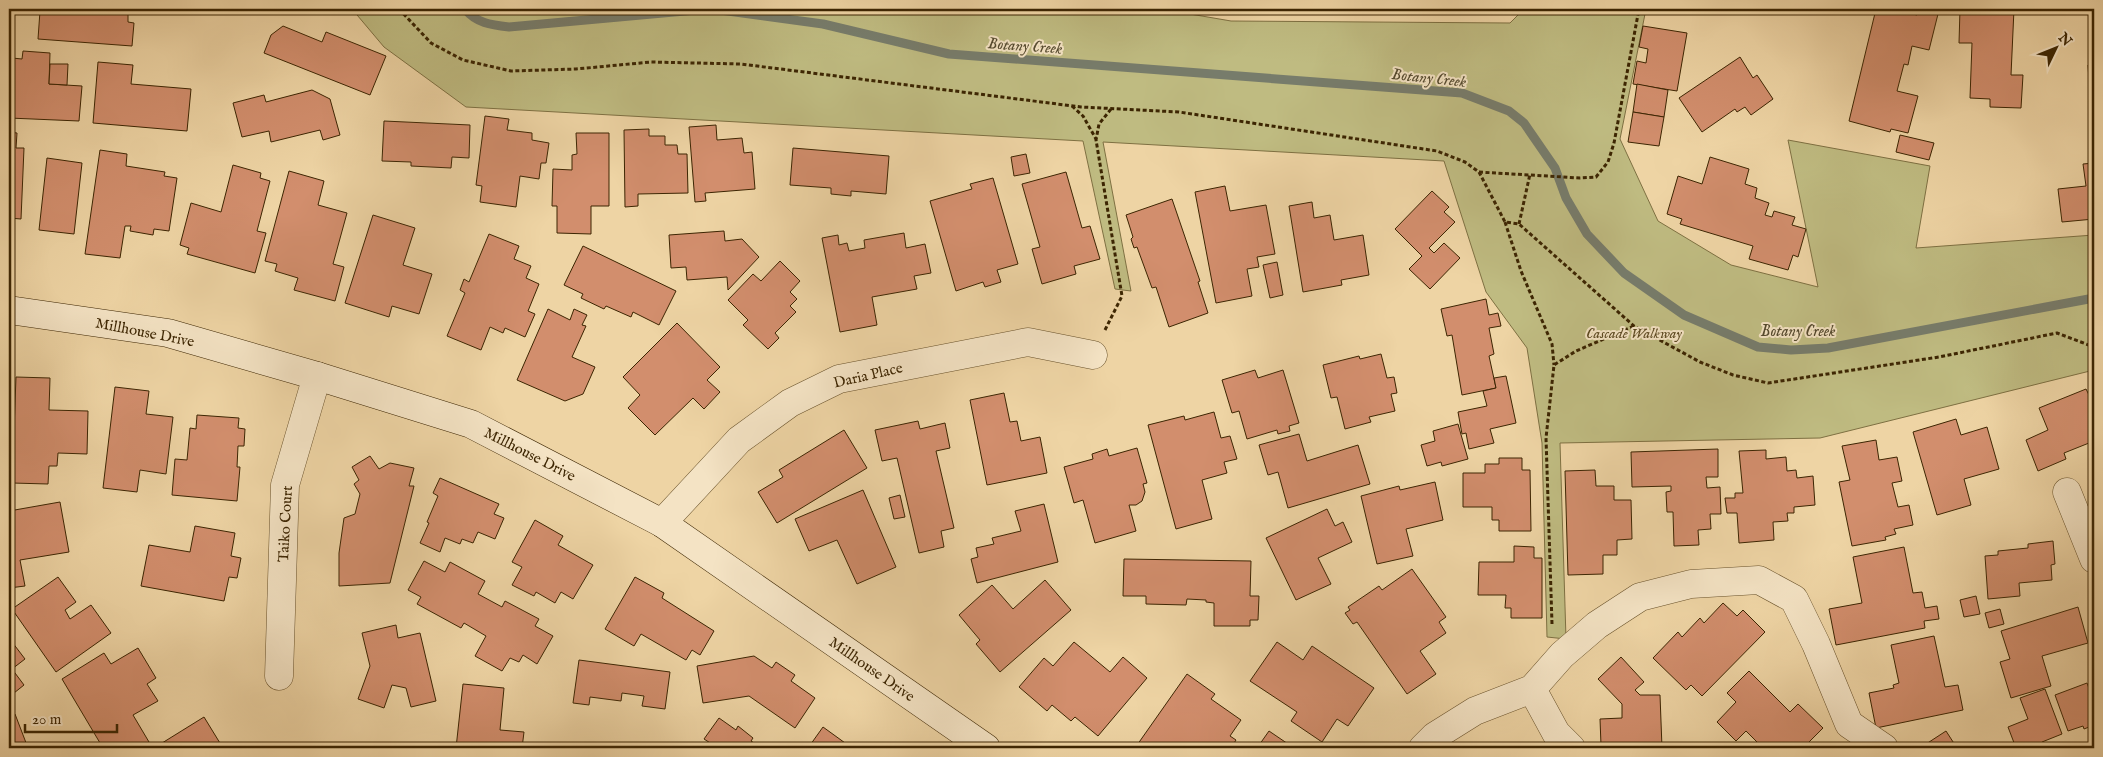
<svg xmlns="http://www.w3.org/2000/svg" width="2103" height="757" font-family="'IM FELL English',serif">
  <rect width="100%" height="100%" fill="#eed4a4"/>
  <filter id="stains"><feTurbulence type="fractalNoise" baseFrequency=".004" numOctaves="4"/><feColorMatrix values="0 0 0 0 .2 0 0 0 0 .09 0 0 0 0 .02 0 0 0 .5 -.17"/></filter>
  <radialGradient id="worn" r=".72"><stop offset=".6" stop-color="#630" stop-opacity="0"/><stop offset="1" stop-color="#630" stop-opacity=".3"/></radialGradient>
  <!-- green -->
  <polygon fill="#bfbb81" stroke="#7e7042" points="352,9 1161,9 1231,21 1510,23 1524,9 1626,9 1633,14 1635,9 1646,9 1620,139 1658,221 1731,265 1818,287 1788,140 1930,166 1916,248 2094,235 2094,370 1820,438 1560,443 1566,639 1547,637 1542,443 1527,348 1486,292 1444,161 1103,142 1131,291 1115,289 1083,141 466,107 384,47"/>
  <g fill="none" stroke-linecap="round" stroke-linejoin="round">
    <!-- stream -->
    <g stroke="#777c6b" stroke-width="9">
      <path d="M465,9C476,23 491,25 509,27L707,9"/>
      <polyline points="713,9 823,24 949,54 1462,93 1509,111 1524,123 1555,168 1566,198 1587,234 1624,273 1684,315 1758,347 1791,350 1828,348 2094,298"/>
    </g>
  </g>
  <!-- building -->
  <g fill="#d28e6d" stroke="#3c2502">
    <polygon points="55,9 128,9 128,22 134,23 132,46 38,39 40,11 54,12"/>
    <polygon points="1876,9 1890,9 1917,15 1919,9 1939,10 1929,50 1912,46 1908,65 1904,64 1897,91 1918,96 1908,133 1891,129 1890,132 1849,121"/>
    <polygon points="1960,9 2014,9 2011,75 2023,75 2021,108 1990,107 1990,99 1970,98 1972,43 1959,43"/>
    <polygon points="283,26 322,42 326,32 386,56 370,95 264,53 271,35"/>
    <polygon points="1643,26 1687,33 1677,91 1633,84 1637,61 1646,63 1648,49 1639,47"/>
    <polygon points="23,51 50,53 49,84 82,86 79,121 9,118 9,87 11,87 12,58 22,59"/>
    <polygon points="1740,57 1753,78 1757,75 1773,99 1751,115 1745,107 1737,112 1735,109 1702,132 1679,98"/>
    <polygon points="98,62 133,65 131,84 191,89 187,131 93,123"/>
    <polygon points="50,64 68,64 67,85 49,84"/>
    <polygon points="2088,65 2094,65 2094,129 2092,129"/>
    <polygon points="1637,84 1668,90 1664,117 1633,112"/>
    <polygon points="312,90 330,99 340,135 323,140 320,130 271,142 269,131 242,137 233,103 264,95 266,102"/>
    <polygon points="1633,112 1664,117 1659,146 1628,142"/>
    <polygon points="485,116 509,119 507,130 532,133 532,140 549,143 546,163 541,163 539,179 520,176 516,207 480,202 482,186 476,185"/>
    <polygon points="384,121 470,125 469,158 452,157 451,168 411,166 411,162 382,161"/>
    <polygon points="716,125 717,140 742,138 744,153 752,152 755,189 705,193 706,201 695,202 689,127"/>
    <polygon points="649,129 649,136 665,136 665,145 677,145 678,154 687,154 688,193 638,194 638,206 625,207 624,130"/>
    <polygon points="9,132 17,133 16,148 24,148 21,219 9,218"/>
    <polygon points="576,133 609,133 609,206 591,206 591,234 557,233 557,206 552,206 553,169 572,170 572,155 577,154"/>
    <polygon points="1900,135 1934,143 1929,160 1896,152"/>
    <polygon points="793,148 889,156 886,194 851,191 851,196 831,194 831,188 790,185"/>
    <polygon points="100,150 127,154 126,166 165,172 164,176 177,178 169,231 154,229 153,235 130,231 131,226 125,226 120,258 85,254"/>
    <polygon points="1026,154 1030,173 1014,176 1011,157"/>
    <polygon points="1710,157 1749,169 1745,184 1757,188 1755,198 1769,203 1765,215 1772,217 1774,211 1795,217 1792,225 1806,229 1798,257 1793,255 1788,270 1749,259 1753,246 1680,224 1682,219 1667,214 1678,176 1702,184"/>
    <polygon points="47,158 82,163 74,234 39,230"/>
    <polygon points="2094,163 2094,219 2062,222 2058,189 2086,186 2083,164"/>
    <polygon points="233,165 261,173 260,178 270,181 257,231 266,233 255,273 187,254 189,248 180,245 191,203 221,212"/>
    <polygon points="289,171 324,181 318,205 347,213 333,264 344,267 335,301 294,290 298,278 275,271 277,264 265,261"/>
    <polygon points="1066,172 1082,228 1090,226 1100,259 1074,266 1076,274 1042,284 1032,249 1040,247 1022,184"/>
    <polygon points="993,178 1018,264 997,270 1001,282 985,287 983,282 956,291 930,201 972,189 970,184"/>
    <polygon points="1225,186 1230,211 1266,205 1275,254 1257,257 1259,267 1247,269 1252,296 1216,303 1195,192"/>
    <polygon points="1432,191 1449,207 1444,212 1455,222 1429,248 1434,253 1444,243 1460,258 1430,289 1409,269 1422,256 1395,229"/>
    <polygon points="1172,199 1200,281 1198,282 1208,313 1169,327 1156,287 1152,288 1137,247 1134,248 1131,239 1133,237 1126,215"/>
    <polygon points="1312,202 1314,218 1330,215 1334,240 1363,235 1369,275 1341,280 1342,285 1303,292 1289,206"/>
    <polygon points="373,215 415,228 403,265 432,274 419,314 392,306 389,317 345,303"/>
    <polygon points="724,231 725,241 742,239 759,257 728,290 727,277 687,280 686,267 671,268 669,235"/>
    <polygon points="904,233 906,248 925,244 931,273 914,276 917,289 872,297 877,325 840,332 822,238 838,235 839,245 847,243 849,251 865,248 864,240"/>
    <polygon points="489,234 519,246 514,259 531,266 526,278 539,284 528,311 535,314 525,337 505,328 503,333 490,327 481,350 447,336 465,293 460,290 464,279 469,282"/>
    <polygon points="583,246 676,291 659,325 633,312 631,317 606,306 604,309 581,298 583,294 564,285"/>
    <polygon points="780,261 800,281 790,292 797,299 790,306 796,312 775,333 779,338 768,349 743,325 748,320 728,300 753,274 761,281"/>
    <polygon points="1277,262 1283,295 1270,298 1263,265"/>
    <polygon points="1486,299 1489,315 1498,313 1501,326 1489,328 1494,354 1489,356 1496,388 1462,395 1452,335 1447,336 1441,309"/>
    <polygon points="548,309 570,320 574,309 587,315 582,325 586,326 572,357 595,367 583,394 565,401 517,380"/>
    <polygon points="677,323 720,367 707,380 720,392 704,409 693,398 655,435 628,408 640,395 623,377"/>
    <polygon points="1381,354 1387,378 1394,377 1397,393 1391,394 1395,411 1369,417 1371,422 1345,429 1337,397 1331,398 1323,365 1359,356 1360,359"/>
    <polygon points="1255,370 1258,378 1283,370 1299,423 1289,426 1290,431 1278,434 1277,430 1247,439 1239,411 1232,413 1222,380"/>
    <polygon points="1506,376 1516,423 1490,429 1494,443 1469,449 1466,433 1462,434 1458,412 1487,406 1483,391 1496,388 1494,378"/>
    <polygon points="16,377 50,378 49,410 88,411 87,454 58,453 57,466 49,466 48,484 12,483"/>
    <polygon points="115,387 149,391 146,414 173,417 166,474 140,470 137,492 103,488"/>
    <polygon points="2086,389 2090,397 2094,395 2094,441 2064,453 2066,459 2038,471 2026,440 2048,430 2039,408"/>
    <polygon points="1004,393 1010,422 1017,421 1021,441 1040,437 1047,473 987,485 970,400"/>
    <polygon points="1214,412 1221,438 1230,436 1237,459 1224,462 1227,473 1202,480 1212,519 1176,529 1148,425 1184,416 1185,420"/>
    <polygon points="197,415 239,418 238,428 245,429 244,446 238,446 237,467 240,467 237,501 172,495 175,459 187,460 190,428 196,429"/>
    <polygon points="1956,419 1961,435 1987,427 1999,469 1964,479 1971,505 1937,515 1913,432"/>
    <polygon points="918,421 920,429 945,423 950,448 936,451 954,528 941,531 944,547 919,553 897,458 882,461 875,430"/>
    <polygon points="1458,424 1468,459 1442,466 1441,462 1427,466 1421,445 1435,441 1433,431"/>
    <polygon points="844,430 867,468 777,523 758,492 783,477 779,470"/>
    <polygon points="1299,434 1307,461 1358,445 1370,484 1288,508 1278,472 1268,475 1259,445"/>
    <polygon points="1876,440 1879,460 1897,457 1902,481 1892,483 1898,507 1909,505 1913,525 1894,529 1896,534 1885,537 1886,540 1852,546 1839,482 1850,480 1842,446"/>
    <polygon points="1137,448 1147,483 1143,484 1145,492 1142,501 1136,505 1129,505 1136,531 1095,543 1083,500 1074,503 1064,467 1093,459 1092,454 1107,449 1109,456"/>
    <polygon points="1718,449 1718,477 1706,477 1707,488 1720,487 1721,514 1710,514 1711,529 1698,530 1699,545 1674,546 1673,512 1667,512 1666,492 1671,491 1671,486 1632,487 1631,452"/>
    <polygon points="1766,450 1766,459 1786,457 1787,471 1796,470 1797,478 1813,476 1815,505 1794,507 1794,513 1787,513 1788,521 1773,522 1774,540 1739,543 1737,513 1727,513 1725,498 1735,498 1735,493 1743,493 1739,451"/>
    <polygon points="370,456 379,469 390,463 414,468 409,486 414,486 390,583 339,586 339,553 344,518 355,514 360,494 354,484 359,480 352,467"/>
    <polygon points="1499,458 1522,458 1522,470 1530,470 1531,531 1499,531 1499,520 1492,520 1492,507 1463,507 1463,473 1485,473 1485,464 1499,464"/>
    <polygon points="1595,470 1596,486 1614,486 1614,500 1631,500 1632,539 1617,540 1617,555 1603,555 1603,574 1568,575 1565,471"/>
    <polygon points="440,478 499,504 494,514 504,518 495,539 478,532 473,543 462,539 460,544 445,538 440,552 420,543 429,523 427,522 438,496 433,493"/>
    <polygon points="1435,482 1443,520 1406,529 1413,556 1377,564 1361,496 1399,486 1400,490"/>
    <polygon points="863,490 896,567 857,584 837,540 809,551 795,519"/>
    <polygon points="900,495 905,517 894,519 889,498"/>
    <polygon points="60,502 69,552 20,560 25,586 9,588 9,511"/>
    <polygon points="1044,504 1058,562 977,583 971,559 978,557 976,548 994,544 992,538 1021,531 1015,511"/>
    <polygon points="1327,509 1335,526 1343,522 1352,542 1318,558 1331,584 1296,600 1266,538"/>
    <polygon points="535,520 563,536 558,545 593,565 573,599 561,592 555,603 536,592 534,596 512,585 522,567 512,562"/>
    <polygon points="195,526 235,533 231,556 241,558 237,578 229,577 224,601 141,586 149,545 190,552"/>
    <polygon points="2053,541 2055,564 2051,565 2052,580 2019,583 2020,596 1988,599 1985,556 1998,555 1998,551 2028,548 2028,544"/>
    <polygon points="1514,546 1534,547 1534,558 1542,558 1542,618 1511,618 1511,608 1505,608 1506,595 1478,595 1479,562 1514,562"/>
    <polygon points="1904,547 1913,593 1922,592 1925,608 1937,606 1939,619 1924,621 1925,628 1836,645 1829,609 1862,603 1853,557"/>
    <polygon points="1124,559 1251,561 1250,596 1259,596 1258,620 1250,620 1250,626 1214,626 1214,603 1206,602 1206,600 1187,599 1186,605 1146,604 1146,596 1123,596"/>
    <polygon points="424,561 445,572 450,562 485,581 478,594 502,607 505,601 539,619 535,626 553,636 537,664 523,655 519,662 510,658 502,671 475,656 486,636 464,623 461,628 417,604 421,597 408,590"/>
    <polygon points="1412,569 1446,617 1439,622 1446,633 1420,651 1436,674 1407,694 1357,622 1353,624 1345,613 1350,610 1348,607 1379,586 1382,590"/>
    <polygon points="58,577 76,602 65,610 70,619 91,605 111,633 56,672 12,609"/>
    <polygon points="635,577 664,593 662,598 714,631 700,655 692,650 686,660 641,634 634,646 605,629"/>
    <polygon points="1045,580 1071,610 1000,672 976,644 980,640 959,615 992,585 1013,609"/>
    <polygon points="1976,596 1980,614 1964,617 1960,600"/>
    <polygon points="1723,603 1737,616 1743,610 1765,632 1702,696 1691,685 1686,690 1653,658 1678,632 1682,637 1700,618 1704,623"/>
    <polygon points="2078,607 2088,643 2042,656 2051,686 2011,698 2000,662 2010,659 2001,631"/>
    <polygon points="2000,609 2004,624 1989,628 1985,613"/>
    <polygon points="396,625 398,638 420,633 436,701 411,707 406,688 392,685 384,708 358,699 370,666 362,633"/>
    <polygon points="1934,636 1945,687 1958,685 1963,710 1876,728 1869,693 1894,688 1893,685 1899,683 1891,645"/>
    <polygon points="9,638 25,659 12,669 24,685 9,697"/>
    <polygon points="1074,642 1110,672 1123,657 1147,678 1098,736 1075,717 1071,721 1052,705 1047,711 1019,687 1044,658 1053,666"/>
    <polygon points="1277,642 1303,660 1312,646 1374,688 1348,726 1337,719 1322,742 1291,721 1297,712 1250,681"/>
    <polygon points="138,648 156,678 147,684 158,701 133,715 149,742 139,748 103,748 62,679 104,653 111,664"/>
    <polygon points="754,656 772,668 776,662 795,675 791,681 815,698 795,728 749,696 703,703 697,666"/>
    <polygon points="1621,657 1644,682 1635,690 1640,695 1660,695 1662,748 1624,748 1623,744 1601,745 1600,719 1622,718 1622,704 1598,679"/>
    <polygon points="579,660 670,672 665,709 642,706 644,696 622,693 621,701 590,697 589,705 573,703"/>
    <polygon points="1749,671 1790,712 1798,704 1823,728 1803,748 1763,748 1746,731 1736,741 1717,722 1736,702 1727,693"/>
    <polygon points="1187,674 1215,694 1211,699 1241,720 1230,736 1236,740 1231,748 1135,748"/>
    <polygon points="2087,683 2094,702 2094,725 2084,729 2083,726 2068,731 2055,695"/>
    <polygon points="463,684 504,688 500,730 524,732 522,748 456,748"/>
    <polygon points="2045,689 2062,734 2042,742 2045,748 2016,748 2008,727 2028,719 2020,698"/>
    <polygon points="15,714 28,748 9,748 9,716"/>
    <polygon points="204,717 223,748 154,748"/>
    <polygon points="719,718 736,730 738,726 753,738 751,741 762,748 718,748 704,739"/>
    <polygon points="823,727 852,748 808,748"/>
    <polygon points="1269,731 1294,748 1257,748"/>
    <polygon points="1946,731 1957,748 1925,748 1923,746"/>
  </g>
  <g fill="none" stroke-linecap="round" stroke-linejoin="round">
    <!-- street casing -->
    <g stroke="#68512a" stroke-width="29">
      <g id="street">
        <polyline points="2067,492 2094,559"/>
        <polyline points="662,523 739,440 790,403 839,379 1028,342 1093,355"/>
        <polyline points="279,676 285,485 317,376"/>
        <polyline points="1532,689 1556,733 1571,748"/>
        <polyline points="1423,748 1435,736 1475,711 1532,689 1562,655 1597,625 1640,597 1691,584 1759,580 1794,599 1816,644 1849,724 1884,748"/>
      </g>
    </g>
    <!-- secondary casing -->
    <g stroke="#3c2502" stroke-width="29">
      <polyline id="secondary" points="9,310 168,333 317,376 471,424 662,523 986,748"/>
    </g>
    <!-- path -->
    <g stroke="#3c2502" stroke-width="3" stroke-dasharray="4 2.5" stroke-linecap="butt">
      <polyline points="399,9 431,43 463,60 511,71 576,69 651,62 741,64 1081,107 1179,112 1437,151 1465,162 1479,172 1505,222 1519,224 1634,326 1700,362 1733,375 1768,383 1939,357 2057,333 2094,347"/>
      <polyline points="1072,106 1083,116 1096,139"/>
      <polyline points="1479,172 1580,178 1596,177 1608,162 1614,143 1639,9"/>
      <polyline points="1505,222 1521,271 1552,344 1554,365"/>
      <polyline points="1519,224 1530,174"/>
      <polyline points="1105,330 1122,296 1096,140 1099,124 1111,109"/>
      <polyline points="1552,624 1546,438 1554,365 1576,351 1634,326"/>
    </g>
    <!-- street -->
    <use href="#street" stroke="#f4e3c4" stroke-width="28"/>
    <!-- secondary -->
    <use href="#secondary" stroke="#f4e3c4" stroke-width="28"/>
  </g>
  <g text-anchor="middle" stroke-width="4" stroke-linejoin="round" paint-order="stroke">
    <!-- street labels -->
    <g font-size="15" fill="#3c2502" stroke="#f4e3c4">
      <text transform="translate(145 332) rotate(11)" y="5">Millhouse Drive</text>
      <text transform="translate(868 375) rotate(-13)" y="5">Daria Place</text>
      <text transform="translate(530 454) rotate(27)" y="5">Millhouse Drive</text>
      <text transform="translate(285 524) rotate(-87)" y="5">Taiko Court</text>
      <text transform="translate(872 669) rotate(35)" y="5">Millhouse Drive</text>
    </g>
    <!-- park labels -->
    <g font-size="15" font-style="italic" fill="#5d4a22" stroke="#f4e3c4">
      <text x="1634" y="338">Cascade Walkway</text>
    </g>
    <!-- water labels -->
    <g font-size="16" font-style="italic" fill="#54492e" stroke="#f4e3c4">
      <text transform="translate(1025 45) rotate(4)" y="6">Botany Creek</text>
      <text transform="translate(1429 77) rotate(6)" y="6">Botany Creek</text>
      <text x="1798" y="336">Botany Creek</text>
    </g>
  </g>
  <!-- margin -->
  <rect width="2103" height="757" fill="none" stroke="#eed4a4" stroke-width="30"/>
  <rect x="10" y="10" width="2083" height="737" fill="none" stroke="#3c2502" stroke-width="2.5"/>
  <rect x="15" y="15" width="2073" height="727" fill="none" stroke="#3c2502"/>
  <!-- north arrow -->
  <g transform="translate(2056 48) rotate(47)" stroke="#f4e3c4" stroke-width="4" paint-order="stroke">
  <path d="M0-4L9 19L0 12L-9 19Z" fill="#3c2502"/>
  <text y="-8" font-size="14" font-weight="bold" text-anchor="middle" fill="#3c2502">N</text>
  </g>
  <!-- scale -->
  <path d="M25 724v8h92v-8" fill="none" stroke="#3c2502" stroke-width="2.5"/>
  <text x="32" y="724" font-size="15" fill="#3c2502" stroke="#f4e3c4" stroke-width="4" paint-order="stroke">20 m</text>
  <rect width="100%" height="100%" filter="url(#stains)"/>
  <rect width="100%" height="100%" fill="url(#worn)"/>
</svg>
